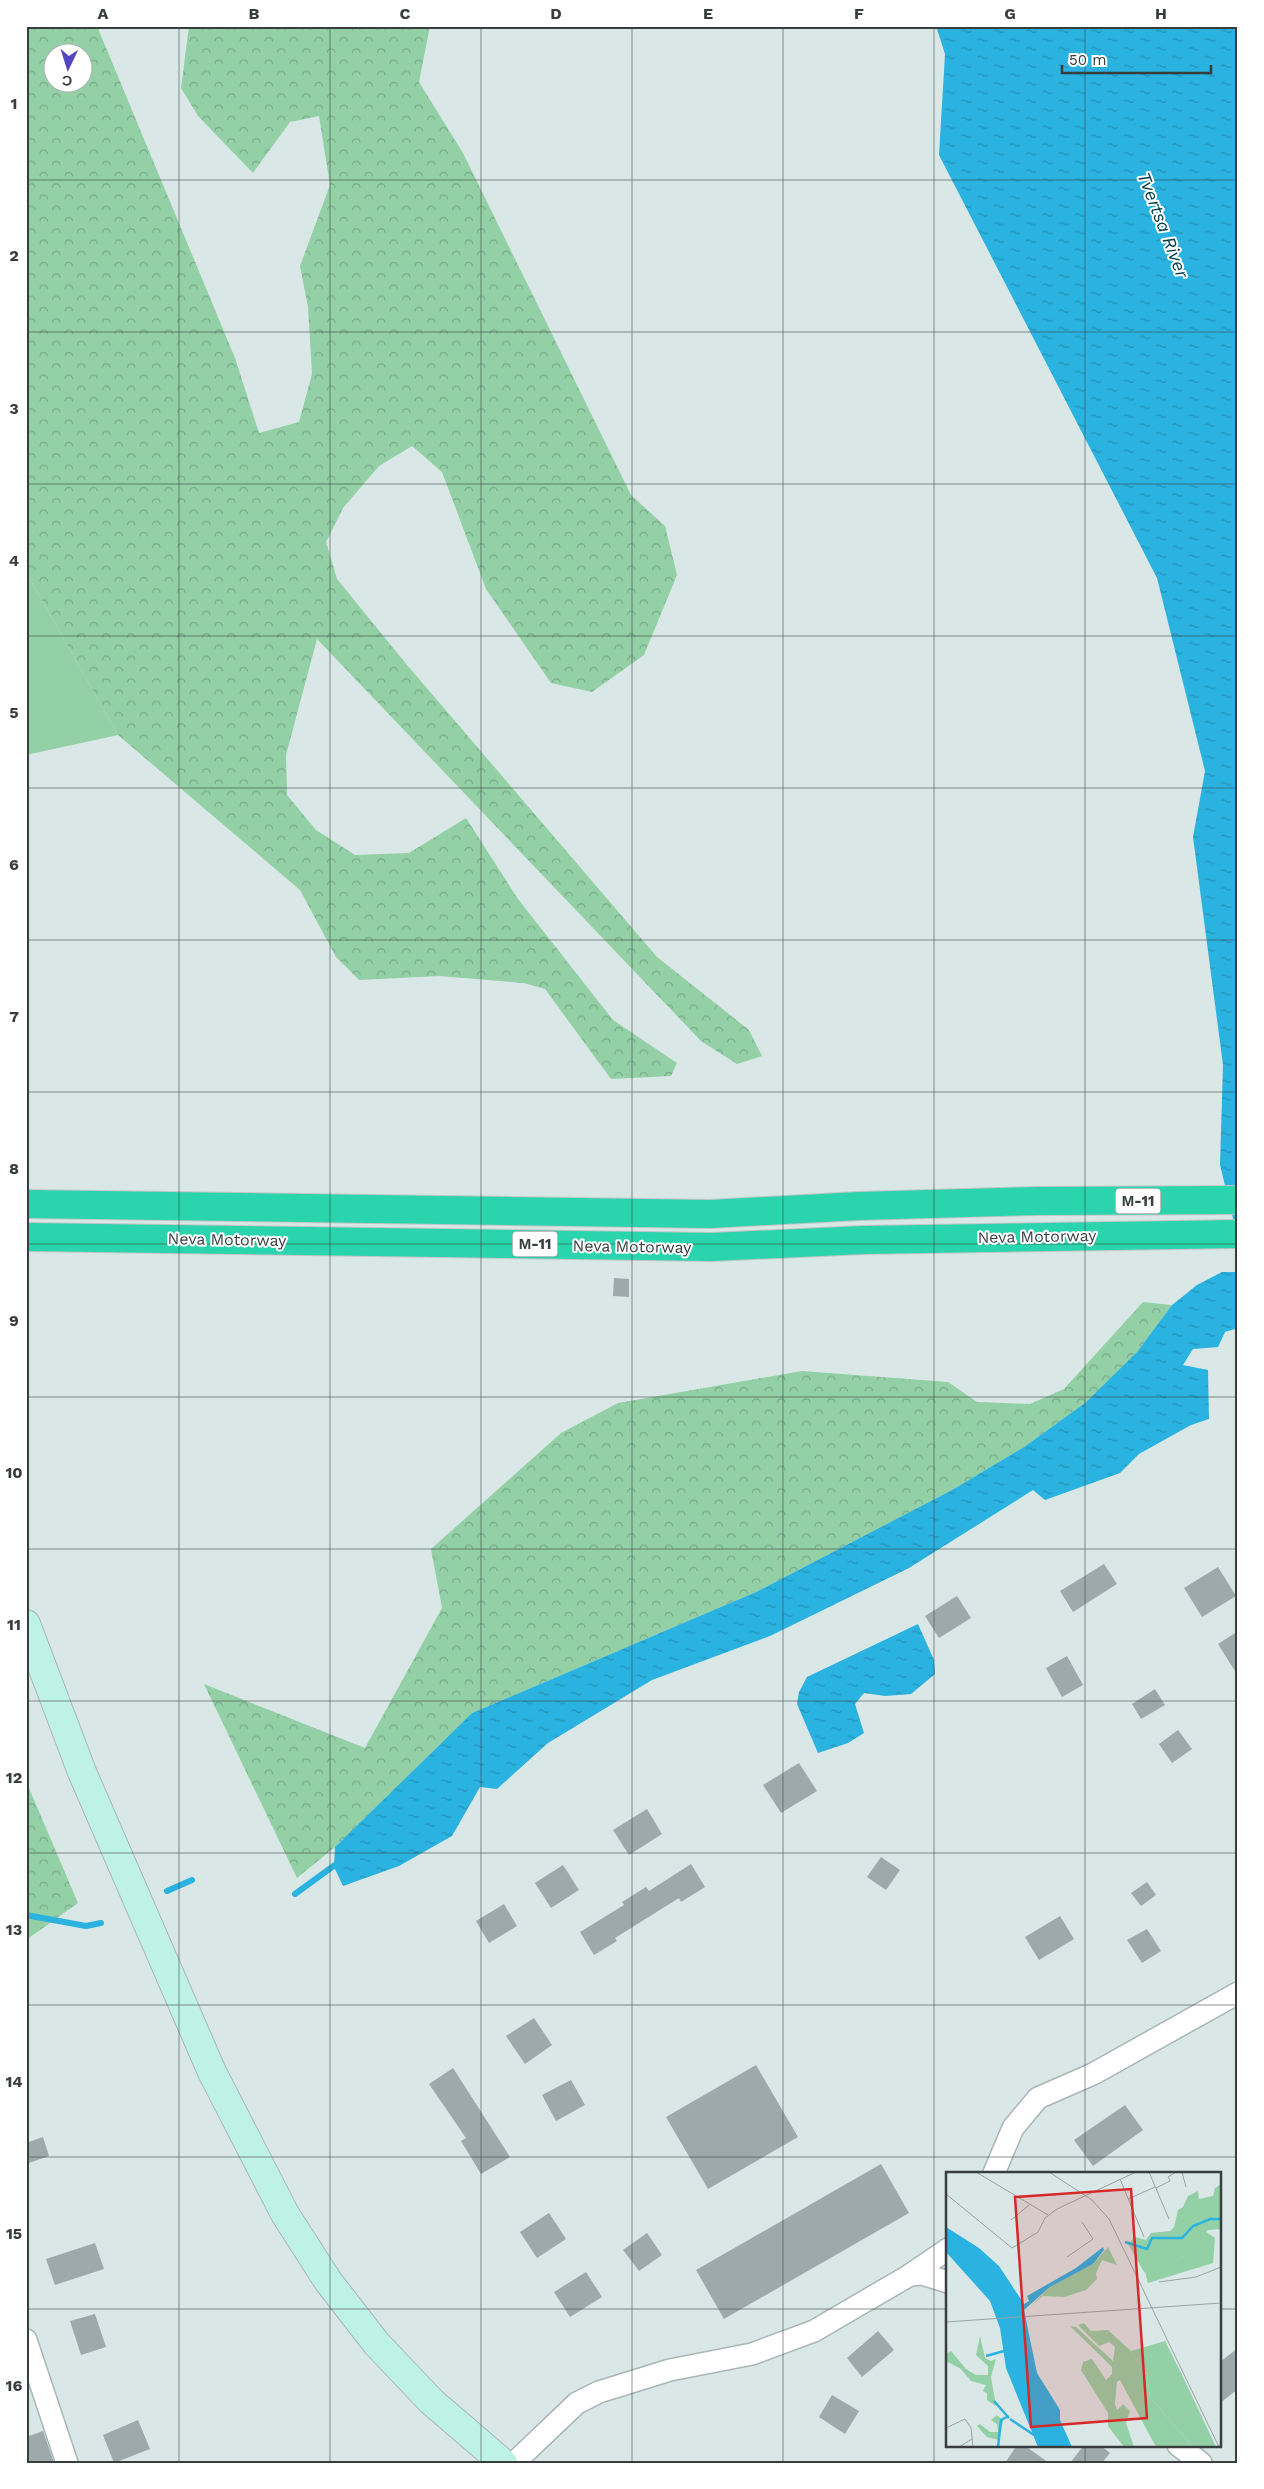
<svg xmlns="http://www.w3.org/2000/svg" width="1264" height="2489" font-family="'Work Sans',sans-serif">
  <defs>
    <pattern id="forest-crowns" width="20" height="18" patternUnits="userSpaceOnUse" patternTransform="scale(1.25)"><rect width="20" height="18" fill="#93d0a6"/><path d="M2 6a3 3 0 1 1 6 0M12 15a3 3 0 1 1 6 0" fill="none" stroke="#79aa89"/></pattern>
    <pattern id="water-ripples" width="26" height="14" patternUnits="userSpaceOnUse" patternTransform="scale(1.25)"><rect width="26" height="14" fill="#2ab2e0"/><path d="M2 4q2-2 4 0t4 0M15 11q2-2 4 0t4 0" fill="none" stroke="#2592b7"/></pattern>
  </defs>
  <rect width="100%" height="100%" fill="#d9e7e6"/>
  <!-- green -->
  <polygon fill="#93d0a6" points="26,572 118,735 26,755"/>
  <!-- forest -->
  <g fill="url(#forest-crowns)" fill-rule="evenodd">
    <path d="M26,26H97L235,358L259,433L299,422L312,374L308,307L300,266L330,185L319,116L290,122L253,173L198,116L181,88L189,26H430L419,82L463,153L631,495L665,526L677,575L644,655L592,692L551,683L486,589L442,472L412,446L379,466L343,508L326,542L337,579L407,665L657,957L749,1030L762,1056L737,1064L701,1041L317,639L286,755L287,795L316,830L355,855L409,853L466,818L518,899L613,1020L677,1063L671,1076L611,1079L545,989L524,983L439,976L359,980L336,957L300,890L118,735L26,572ZM52,52H82V82H52Z"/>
    <polygon points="1143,1302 1172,1305 1137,1352 1085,1403 1024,1447 952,1490 756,1592 472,1713 335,1847 297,1878 204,1684 365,1748 442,1608 431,1549 561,1433 618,1403 802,1371 948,1382 977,1402 1030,1404 1064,1389"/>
    <polygon points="26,1781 78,1903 26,1940"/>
  </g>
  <!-- water -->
  <g fill="url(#water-ripples)">
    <polygon points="936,26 1238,26 1238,1239 1220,1165 1223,1065 1193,837 1205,771 1157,578 939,155 945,54"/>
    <polygon points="1222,1272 1238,1272 1238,1328 1225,1332 1218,1347 1193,1349 1183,1365 1208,1370 1209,1419 1191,1425 1139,1454 1120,1473 1045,1500 1033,1490 909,1568 770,1636 652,1680 548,1743 497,1789 480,1787 452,1836 399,1866 343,1886 334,1867 335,1847 472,1713 756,1592 952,1490 1024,1447 1085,1403 1137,1352 1172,1305 1197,1285"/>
    <polygon points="918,1624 934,1660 935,1674 911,1694 885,1696 864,1693 855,1704 864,1733 848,1743 818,1753 797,1704 799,1692 807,1677"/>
  </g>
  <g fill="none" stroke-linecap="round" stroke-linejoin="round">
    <!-- stream -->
    <g stroke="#2ab2e0" stroke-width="6">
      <polyline points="167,1891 192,1880"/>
      <polyline points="295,1894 339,1862"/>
      <polyline points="26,1915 86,1926 101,1923"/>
    </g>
  </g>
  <!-- building -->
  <g fill="#9daaac">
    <polygon points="614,1278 629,1279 629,1297 613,1296"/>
    <polygon points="1104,1564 1117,1584 1073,1612 1060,1591"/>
    <polygon points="1218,1567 1236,1596 1202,1617 1184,1588"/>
    <polygon points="957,1596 971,1618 939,1638 925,1616"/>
    <polygon points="1238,1631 1238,1676 1218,1644"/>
    <polygon points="1067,1656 1083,1685 1062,1697 1046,1668"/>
    <polygon points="1155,1689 1165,1705 1141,1719 1132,1704"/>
    <polygon points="1178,1730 1192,1749 1172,1763 1159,1744"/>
    <polygon points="799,1763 817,1791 781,1813 763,1785"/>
    <polygon points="647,1809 662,1834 629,1855 613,1830"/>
    <polygon points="881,1857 900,1870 886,1890 867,1877"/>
    <polygon points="691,1864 705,1887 681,1902 679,1898 615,1938 617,1941 594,1955 580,1932 624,1905 622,1902 646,1887 649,1891"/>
    <polygon points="563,1865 579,1890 551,1908 535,1883"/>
    <polygon points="1147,1882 1156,1895 1141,1906 1131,1893"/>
    <polygon points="504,1904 517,1926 489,1943 476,1921"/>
    <polygon points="1060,1916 1074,1939 1039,1960 1025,1937"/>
    <polygon points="1147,1929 1161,1951 1142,1963 1127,1940"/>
    <polygon points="534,2018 552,2045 525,2064 506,2036"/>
    <polygon points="756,2065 798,2137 708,2189 666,2117"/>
    <polygon points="453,2068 510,2157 481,2174 461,2141 466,2138 429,2084"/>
    <polygon points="571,2080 585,2105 556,2121 542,2095"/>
    <polygon points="1125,2105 1143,2130 1093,2166 1074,2140"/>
    <polygon points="43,2137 49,2156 26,2164 26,2143"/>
    <polygon points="881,2164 909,2213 724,2319 696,2270"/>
    <polygon points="549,2213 566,2239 537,2258 520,2232"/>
    <polygon points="647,2233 662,2255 639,2271 623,2250"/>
    <polygon points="95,2243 104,2269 55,2285 46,2259"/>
    <polygon points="586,2272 602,2297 570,2317 554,2292"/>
    <polygon points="95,2314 106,2347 81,2355 70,2321"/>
    <polygon points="878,2331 894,2350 862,2377 847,2358"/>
    <polygon points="1238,2348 1238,2389 1220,2403 1220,2362"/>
    <polygon points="832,2395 859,2411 845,2434 819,2417"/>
    <polygon points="138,2420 150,2449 114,2463 103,2435"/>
    <polygon points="43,2431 54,2463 26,2463 26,2437"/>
    <polygon points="1017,2445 1024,2445 1049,2463 1005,2463"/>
    <polygon points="1084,2445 1100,2445 1110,2453 1102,2463 1070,2463"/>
  </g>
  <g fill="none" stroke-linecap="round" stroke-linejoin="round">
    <!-- street casing -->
    <g stroke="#a9b6b5" stroke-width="24">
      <g id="street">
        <polyline points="994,2173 1013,2128 1038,2098 1093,2074 1238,1993"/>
        <polyline points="910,2275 922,2274 948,2282"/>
        <polyline points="26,2340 67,2463"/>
        <polyline points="1178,2445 1201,2463"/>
        <polyline points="514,2463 577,2403 599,2392 670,2370 752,2354 814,2331 910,2275 948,2249"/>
      </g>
    </g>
    <!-- secondary casing -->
    <g stroke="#a9b6b5" stroke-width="30">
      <polyline id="secondary" points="26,1624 82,1772 212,2072 285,2214 328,2281 376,2343 431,2401 503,2463"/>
    </g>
    <!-- highway casing -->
    <g stroke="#c3c5c5" stroke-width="30">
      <g id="highway">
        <polyline points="26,1204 710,1214 859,1206 1038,1201 1238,1200"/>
        <polyline points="26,1237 712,1247 863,1240 1238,1234"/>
      </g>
    </g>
    <!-- street -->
    <use href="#street" stroke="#fff" stroke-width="21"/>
    <!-- secondary -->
    <use href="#secondary" stroke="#bff2e6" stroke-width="28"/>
    <!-- highway -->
    <use href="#highway" stroke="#2ad4ac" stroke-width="28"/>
  </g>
  <!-- grid -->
  <path fill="none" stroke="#383e3e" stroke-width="1" stroke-opacity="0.55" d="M179,26V2463M330,26V2463M481,26V2463M632,26V2463M783,26V2463M934,26V2463M1085,26V2173M26,180H1238M26,332H1238M26,484H1238M26,636H1238M26,788H1238M26,940H1238M26,1092H1238M26,1244H1238M26,1397H1238M26,1549H1238M26,1701H1238M26,1853H1238M26,2005H1238M26,2157H1238M26,2309H948M1220,2309H1238M1085,2445V2463"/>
  <g text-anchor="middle" stroke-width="4" stroke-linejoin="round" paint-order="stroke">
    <!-- shield labels -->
    <g fill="#fff" stroke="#747878" stroke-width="1">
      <rect x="1115.5" y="1188.5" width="45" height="25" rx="4"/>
      <rect x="512.5" y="1231.5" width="45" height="25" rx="4"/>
    </g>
    <g font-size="15" font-weight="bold" fill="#383e3e">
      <text x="1138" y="1206">М-11</text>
      <text x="535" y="1249">М-11</text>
    </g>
    <!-- street labels -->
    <g font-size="16" fill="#383e3e" stroke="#fff">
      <text transform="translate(1037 1236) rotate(-1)" y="6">Neva Motorway</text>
      <text transform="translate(227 1239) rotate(1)" y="6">Neva Motorway</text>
      <text transform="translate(632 1246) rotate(1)" y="6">Neva Motorway</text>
    </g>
    <!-- water labels -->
    <g font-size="18" font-style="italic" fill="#003a4d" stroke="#fff">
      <text transform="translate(1163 225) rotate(69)" y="6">Tvertsa River</text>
    </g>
  </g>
  <!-- overview -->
  <g transform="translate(946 2172)">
    <rect width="275" height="275" fill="#d9e7e6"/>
    <path d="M34,164L39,186L45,189L50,187L45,205L50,234L41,228V221L37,219L40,213L25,209L15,197L0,189V182L5,179L20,197L30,203H42V194L30,183ZM219,169L236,203L270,275H247L204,225L201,203L185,179ZM51,243L55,247L58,244L53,268L41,265L31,254L34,252L44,260H52L51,252L45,248Z" fill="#93d0a6"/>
    <path d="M275,12V57L262,58L256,64L259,72L205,103L198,100L182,72L189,65L200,68L205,61L224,59L228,55L232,38L237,35L242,24L252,19L253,27L267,24L269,16ZM162,75L171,93L156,88L150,101L151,107L140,118L118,125L97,124L85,134L104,115L147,92ZM138,151L145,159L162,158L185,179L201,203L204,225L247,275H210L174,208L171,210L169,232L171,238L177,232L184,239L180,251L188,275H178L162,254V241L135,198L137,190L146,187L160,208L166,202V195L124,154L130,155L167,189L169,175L163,170L153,174L132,153Z" fill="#93d0a6"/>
    <path d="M253,48L256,57L269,66L267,91L202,111L196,88L211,90L216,96L238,84L243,76L245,51Z" fill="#93d0a6"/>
    <path d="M0,55L33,76L53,94L78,132L83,129L81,124L130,96L157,75L158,78L147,92L104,115L78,138L91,201L114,238V248L126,275H92L60,196L54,156L44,129L0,80Z" fill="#2ab2e0"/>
    <path fill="none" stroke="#2ab2e0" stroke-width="2.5" d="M179,70L201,77L206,66H236L247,54L264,47H275M40,184L58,179M48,229L63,246M64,247L88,263M52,275L55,248L61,245"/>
    <path fill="none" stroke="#99a3a3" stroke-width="1" d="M30,0L102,43M103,0L146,28L163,47L273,275M203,0L223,47M236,0L240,15M174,7L198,65M210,16L224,9L222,5L230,0M0,22L66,76L92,60L99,46L111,37L190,0M182,27L209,15M65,48L83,33M121,85L147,67L136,50M213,110L250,105L275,95M0,150L275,131M0,256L19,247L25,256L27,275M13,275L26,267"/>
    <path fill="#d62828" fill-opacity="0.15" stroke="#d62828" stroke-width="2.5" d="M185,17L201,246L85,255L69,25Z"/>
    <rect width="275" height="275" fill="none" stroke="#383e3e" stroke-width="2.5"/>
  </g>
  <!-- border -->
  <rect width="1264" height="2489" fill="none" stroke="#ffffff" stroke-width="55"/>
  <!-- north arrow -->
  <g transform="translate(68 68) rotate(184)"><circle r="24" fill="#ffffff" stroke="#afb2b2"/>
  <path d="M0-4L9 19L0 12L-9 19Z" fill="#5247be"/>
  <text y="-8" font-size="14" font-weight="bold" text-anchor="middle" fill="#383e3e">С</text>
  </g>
  <!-- scale -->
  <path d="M1062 65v8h149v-8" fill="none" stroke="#383e3e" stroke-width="2.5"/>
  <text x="1069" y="65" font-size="15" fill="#383e3e" stroke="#ffffff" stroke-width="4" paint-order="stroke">50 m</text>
  <rect x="28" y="28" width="1208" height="2434" fill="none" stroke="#383e3e" stroke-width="2"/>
  <g font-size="16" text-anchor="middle" font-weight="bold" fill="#383e3e">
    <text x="103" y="19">A</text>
    <text x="254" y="19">B</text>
    <text x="405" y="19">C</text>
    <text x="556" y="19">D</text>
    <text x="708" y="19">E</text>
    <text x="859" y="19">F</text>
    <text x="1010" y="19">G</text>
    <text x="1161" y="19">H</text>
    <text x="14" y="109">1</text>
    <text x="14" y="261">2</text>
    <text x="14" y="414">3</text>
    <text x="14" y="566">4</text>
    <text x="14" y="718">5</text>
    <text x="14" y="870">6</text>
    <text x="14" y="1022">7</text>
    <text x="14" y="1174">8</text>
    <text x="14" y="1326">9</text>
    <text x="14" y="1478">10</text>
    <text x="14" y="1630">11</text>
    <text x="14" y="1783">12</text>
    <text x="14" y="1935">13</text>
    <text x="14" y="2087">14</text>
    <text x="14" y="2239">15</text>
    <text x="14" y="2391">16</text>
  </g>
</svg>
